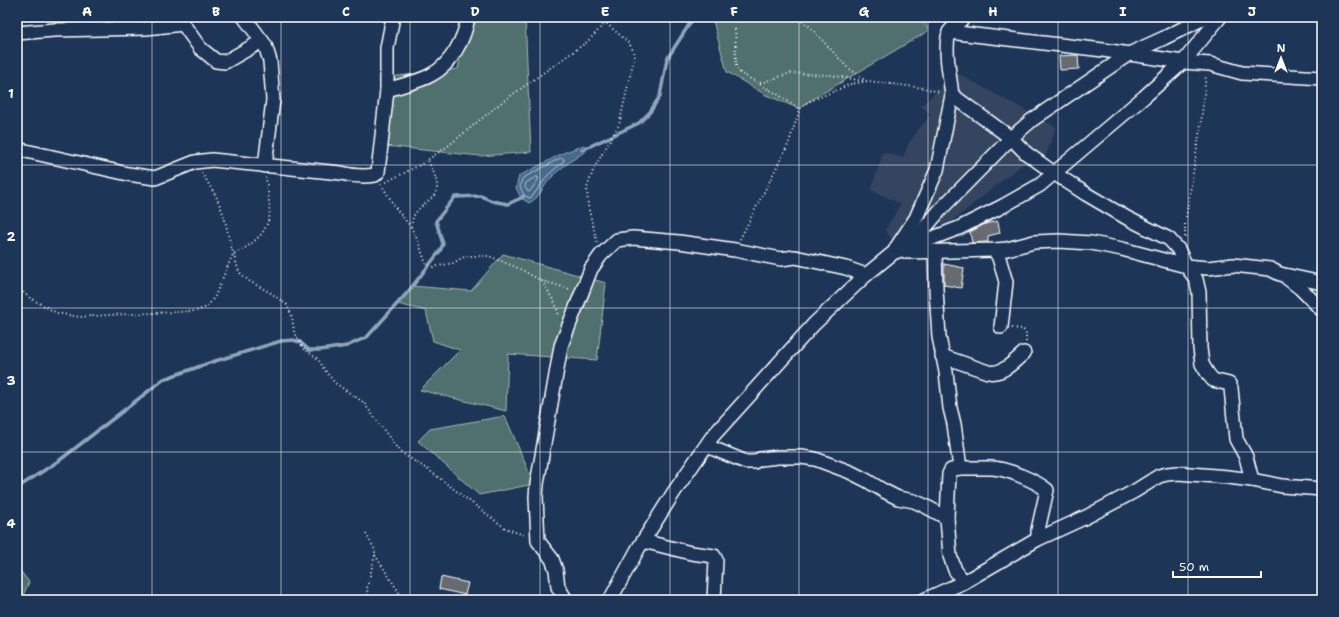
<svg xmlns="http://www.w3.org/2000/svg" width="1339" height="617" font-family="'Shantell Sans',sans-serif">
  <rect width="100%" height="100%" fill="#1d3557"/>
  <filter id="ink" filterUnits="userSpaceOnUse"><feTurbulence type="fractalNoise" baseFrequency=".025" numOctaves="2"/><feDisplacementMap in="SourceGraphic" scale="8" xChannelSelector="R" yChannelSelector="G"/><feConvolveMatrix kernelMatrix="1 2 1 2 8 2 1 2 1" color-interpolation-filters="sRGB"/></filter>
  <g filter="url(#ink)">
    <!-- built -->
    <polygon fill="#34455f" points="957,73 1056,127 1042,166 1029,159 946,226 930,218 898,248 885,230 901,204 871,190 883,152 903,158 909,142 931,114 921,106"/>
    <!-- green -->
    <g fill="#506f6e" stroke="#a8b7b6">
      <polygon points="467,17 525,17 531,152 480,156 376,145 381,78 458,69"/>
      <polygon points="712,17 923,17 928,31 806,103 800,109 766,95 727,72"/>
      <polygon points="503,254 606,283 597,360 508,354 506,411 420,390 460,350 433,341 426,311 398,304 412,286 471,291"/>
      <polygon points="505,416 534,484 479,495 418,441 430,429"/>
      <polygon points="18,568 29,582 21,600 17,600"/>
    </g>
    <!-- water -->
    <path fill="#446b8c" stroke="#8fa6ba" d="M584,145L586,151C574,159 561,167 551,178C543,186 540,198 529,203L521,198L516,188L519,176L563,153Z"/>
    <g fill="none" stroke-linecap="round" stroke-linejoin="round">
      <!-- shore -->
      <g stroke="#b4c4d1" stroke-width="1">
        <polygon points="561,158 564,159 564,161 548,175 532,197 529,198 524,195 520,187 522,179"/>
        <polygon points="536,177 538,177 538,180 530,191 528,192 525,187 526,183"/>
      </g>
      <!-- stream -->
      <g stroke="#8fa6ba" stroke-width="3.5">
        <polyline points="582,150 639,123 650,112 660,96 667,59 694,17"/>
        <polyline points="17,488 60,460 164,379 212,362 281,341 293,340 300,342 309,350 320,350 347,346 367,337 407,293 440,251 443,244 436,221 455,197 481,196 492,201 508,204 521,198 524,196"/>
      </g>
    </g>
    <!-- building -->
    <g fill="#686a72" stroke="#fff">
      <polygon points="1078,55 1079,69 1060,70 1059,56"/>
      <polygon points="998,221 1000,233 988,236 988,242 972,243 970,232 985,224"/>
      <polygon points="944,264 964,268 961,288 944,285"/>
      <polygon points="441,577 468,583 465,595 439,589"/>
    </g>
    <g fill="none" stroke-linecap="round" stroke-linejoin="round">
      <!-- minor casing -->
      <g stroke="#fff" stroke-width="16">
        <g id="minor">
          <polyline points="244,17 265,45 270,61 273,100 265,166"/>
          <path d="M964,17C960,22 951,27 949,33C944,50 950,77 952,95L1011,138L1026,153L1054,173L1086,194L1127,218L1169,239L1178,249L1186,266L1196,279L1199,292L1200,348L1202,364L1208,374L1213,380L1229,384L1231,388L1236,439L1246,457L1252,480"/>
          <polyline points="949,32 1103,50 1183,62 1210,64 1242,73 1322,78"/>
          <polyline points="17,33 54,30 146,28 183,24 200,48 216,61 225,62 262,41"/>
          <path d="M387,90C401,85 419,82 431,75C451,65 465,38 468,17"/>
          <path d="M17,149L128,174L155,178L195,162L212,160L341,173C352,176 363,177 375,175L378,172L387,90V48L393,17"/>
          <polyline points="908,245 923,230 941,209 1011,138 1032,120 1129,54 1164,38 1206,17"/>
          <polyline points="896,248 916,218 937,170 952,95"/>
          <polyline points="995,250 999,258 1006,282 1001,327"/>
          <polyline points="935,251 936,289 939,337 946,372 950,408 954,424 960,468 951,470 949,474 947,518 950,556 955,570 964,582"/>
          <polyline points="907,252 995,250 1007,249 1034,242 1059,241 1091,243 1122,249 1186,266 1208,268 1233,265 1270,269 1280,274 1322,283"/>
          <polyline points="1287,278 1300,288 1322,310"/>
          <path d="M942,356L988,372C1003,375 1013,362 1024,353"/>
          <polyline points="707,446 746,462 754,462 760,459 778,457 801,457 815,459 850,472 866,480 884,491 898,498 914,501 925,506 947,518"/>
          <polyline points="1038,539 1086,517 1135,491 1159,476 1167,474 1178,473 1228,477 1252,480 1282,486 1322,489"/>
          <polyline points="643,541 691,553 714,556 716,560 714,600"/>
          <polyline points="566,600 558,587 556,570 552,559 538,541 536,497 537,484 561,346 591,269 601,255 617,240 633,238 679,242 735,250 781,259 795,257 846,268 866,275"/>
          <polyline points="610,600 638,549 674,492 712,437 814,324 866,275 893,253 959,228 1003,206 1040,185 1144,97 1183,62 1220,17"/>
          <path d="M924,600L964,582L1038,539V530L1047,490C1036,481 1006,468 991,468C981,468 970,468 960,468"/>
        </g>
      </g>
      <!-- path -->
      <g stroke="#fff" stroke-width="2" stroke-dasharray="1 3" stroke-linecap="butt">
        <polyline points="735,17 736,66 740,73 777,94 800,109"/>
        <polyline points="795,17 809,26 847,67 866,81"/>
        <polyline points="760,83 791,73 830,75 864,81"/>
        <polyline points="202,173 217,198 224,216 231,246 239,272 249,281 271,293 287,305 292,317 294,331 303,348 318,359 324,369 335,383 363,402 400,452 430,471 505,528 526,536"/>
        <polyline points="386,182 420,165 448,146 502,102 587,42 611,17"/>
        <polyline points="381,184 397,210 411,227 418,241 426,264 433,267 453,263 466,256 489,256 520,269 542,281 570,289"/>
        <path d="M411,227C412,220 413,215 418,210C424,203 438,197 437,186C437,177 431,168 428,160"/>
        <polyline points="1185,237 1185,224 1201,123 1206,75"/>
        <polyline points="740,239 788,145 800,109 806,103 851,84 867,81 924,88 939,92"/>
        <polyline points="597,242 588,206 587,188 594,168 619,125 635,54 629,43 599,17"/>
        <polyline points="542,281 556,305 559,316"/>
        <path d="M17,287L30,298L57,313L79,317L109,315L196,311L207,307L215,296L233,254C249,247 265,236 269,218C271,211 267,186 266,177"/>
        <polyline points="1012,328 1023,329 1026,334 1026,343"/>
        <polyline points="366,534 375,550 375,555 367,588 368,600"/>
        <polyline points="375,555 404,600"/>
        <polyline points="513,600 526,596"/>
      </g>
      <!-- minor -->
      <use href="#minor" stroke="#1d3557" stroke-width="13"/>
    </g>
  </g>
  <!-- grid -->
  <path fill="none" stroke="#fff" stroke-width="1" stroke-opacity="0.55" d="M152,17V600M281,17V600M410,17V600M540,17V600M670,17V600M799,17V600M928,17V600M1058,17V600M1188,17V600M17,165H1322M17,308H1322M17,452H1322"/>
  <!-- margin -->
  <rect width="1339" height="617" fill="none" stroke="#1d3557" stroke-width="44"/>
  <!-- north arrow -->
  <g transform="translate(1281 58)" stroke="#1d3557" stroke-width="3" paint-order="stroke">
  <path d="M0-3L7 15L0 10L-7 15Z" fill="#ffffff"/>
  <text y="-6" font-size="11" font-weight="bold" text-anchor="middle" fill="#ffffff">N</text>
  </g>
  <!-- scale -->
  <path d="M1173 571v6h88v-6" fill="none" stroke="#ffffff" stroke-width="2"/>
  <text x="1179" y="571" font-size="12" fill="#ffffff" stroke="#1d3557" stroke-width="3" paint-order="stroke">50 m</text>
  <rect x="22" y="22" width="1295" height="573" fill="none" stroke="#fff" stroke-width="1.5"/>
  <g font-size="13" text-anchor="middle" font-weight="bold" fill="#fff">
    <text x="87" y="16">A</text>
    <text x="216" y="16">B</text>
    <text x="346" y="16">C</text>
    <text x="475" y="16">D</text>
    <text x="605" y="16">E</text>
    <text x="734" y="16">F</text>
    <text x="864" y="16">G</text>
    <text x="993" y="16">H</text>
    <text x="1123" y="16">I</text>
    <text x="1252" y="16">J</text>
    <text x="11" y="98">1</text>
    <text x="11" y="241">2</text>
    <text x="11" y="385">3</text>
    <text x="11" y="528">4</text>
  </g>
</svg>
